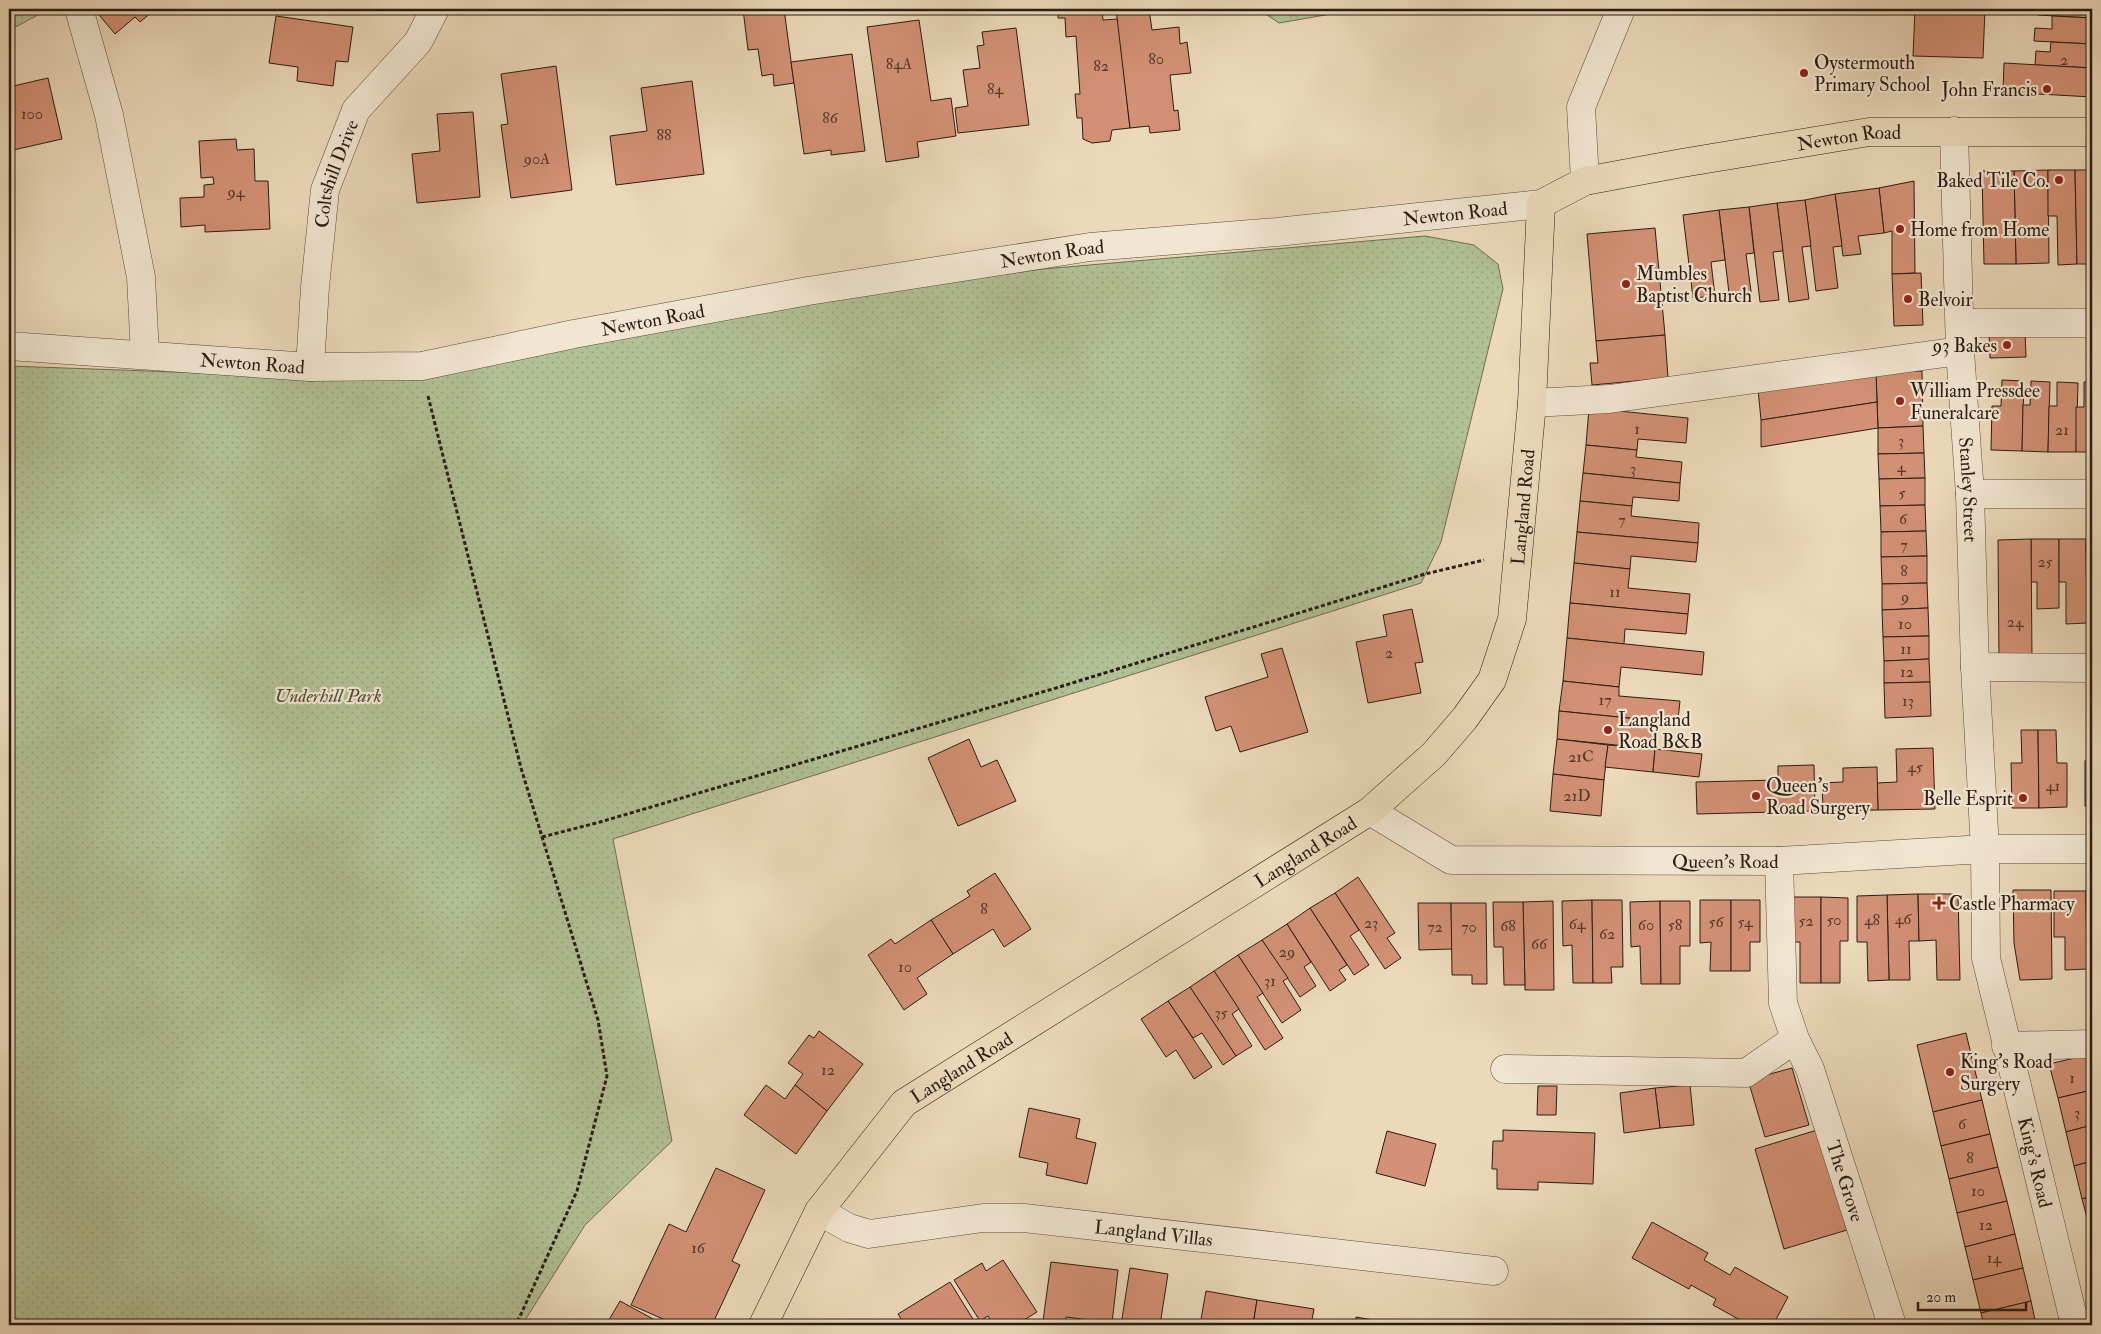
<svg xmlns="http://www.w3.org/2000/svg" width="2101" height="1334" font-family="'IM FELL Double Pica',serif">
  <defs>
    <pattern id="green-dots" width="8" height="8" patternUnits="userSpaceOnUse" patternTransform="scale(1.25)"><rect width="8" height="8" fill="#b1c095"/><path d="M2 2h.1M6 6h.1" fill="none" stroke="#98a480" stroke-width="1.8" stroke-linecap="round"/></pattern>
    <pattern id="forest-crowns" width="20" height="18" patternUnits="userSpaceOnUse" patternTransform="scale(1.25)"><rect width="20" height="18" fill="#b1c095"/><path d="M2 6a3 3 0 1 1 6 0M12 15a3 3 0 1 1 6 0" fill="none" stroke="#98a480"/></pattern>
  </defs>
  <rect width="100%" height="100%" fill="#ebd9ba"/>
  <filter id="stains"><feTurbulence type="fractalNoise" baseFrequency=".004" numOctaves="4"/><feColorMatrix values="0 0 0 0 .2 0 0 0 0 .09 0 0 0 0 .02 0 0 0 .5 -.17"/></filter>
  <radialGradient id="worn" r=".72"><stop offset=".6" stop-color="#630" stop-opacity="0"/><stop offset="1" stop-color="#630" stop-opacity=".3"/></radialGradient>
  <!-- green -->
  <polygon fill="url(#green-dots)" stroke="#6e6e54" points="1425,236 1474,245 1498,264 1503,289 1441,542 1421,583 613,839 672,1141 585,1225 522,1325 9,1325 9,366 314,377 571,348 883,291 1043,269"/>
  <!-- forest -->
  <g fill="url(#forest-crowns)" stroke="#6e6e54">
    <polygon points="9,9 49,9 10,30"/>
    <polygon points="1258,9 1360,9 1279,23"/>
  </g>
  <!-- building -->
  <g fill="#d39175" stroke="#2a1c14">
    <polygon points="94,9 152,9 153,11 140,22 135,17 115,34"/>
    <polygon points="743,9 784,9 794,83 774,86 773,74 762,76 758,49 748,50"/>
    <polygon points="1058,9 1102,9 1103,20 1118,19 1130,128 1112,130 1110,141 1092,143 1083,139 1082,118 1077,118 1075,94 1080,94 1076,36 1066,37 1065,18 1058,18"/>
    <polygon points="1116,9 1149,9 1152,30 1179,27 1180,44 1187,42 1191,73 1170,75 1174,111 1178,110 1180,130 1150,133 1149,126 1130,128"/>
    <polygon points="1915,9 1985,9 1983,58 1913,56"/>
    <polygon points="2038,9 2092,9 2092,18 2038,15"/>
    <polygon points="276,16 353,27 348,62 336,61 333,86 297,81 298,67 269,63"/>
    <polygon points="2052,16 2092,18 2092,44 2034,41 2035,28 2052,29"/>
    <polygon points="919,20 931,101 951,98 956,136 917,142 919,157 886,162 867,27"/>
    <polygon points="1016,28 1029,125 958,133 955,108 968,106 963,70 980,68 977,46 984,45 982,32"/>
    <polygon points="2051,42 2092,44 2092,68 2035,65 2036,51 2050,52"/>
    <polygon points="852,54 865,151 831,155 831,150 804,154 791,62"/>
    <polygon points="2004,63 2092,68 2092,97 2003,92"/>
    <polygon points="556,66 572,190 511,198 501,125 508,124 501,74"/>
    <polygon points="48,78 62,139 9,151 9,87"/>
    <polygon points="692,81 704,174 616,185 610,136 647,131 641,88"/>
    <polygon points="473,112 480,197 417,203 412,154 440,151 437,114"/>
    <polygon points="236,139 237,150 254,149 255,181 268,181 270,229 205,232 205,225 181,227 180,198 204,197 204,185 214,184 213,177 201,178 199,141"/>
    <polygon points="2048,170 2049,263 2016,264 2014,171"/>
    <polygon points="2048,170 2075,170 2077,264 2058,265 2057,216 2048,216"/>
    <polygon points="2075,170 2092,170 2092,264 2077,264"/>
    <polygon points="1982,171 2014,171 2016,264 1984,264"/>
    <polygon points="1914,181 1915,273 1892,274 1892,231 1884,233 1879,188"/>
    <polygon points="1879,188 1884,233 1858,236 1861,254 1843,256 1835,194"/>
    <polygon points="1835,194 1842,246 1833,247 1838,288 1816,291 1805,200"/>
    <polygon points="1805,200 1811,246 1802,247 1809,299 1789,302 1777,203"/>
    <polygon points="1777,203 1783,251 1773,252 1779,300 1760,302 1749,207"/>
    <polygon points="1749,207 1754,253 1746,254 1752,299 1730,301 1719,210"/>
    <polygon points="1719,210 1725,260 1711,262 1715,296 1693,298 1683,215"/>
    <polygon points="1655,228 1665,335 1596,341 1587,234"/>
    <polygon points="1921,273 1923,325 1894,326 1892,274"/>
    <polygon points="2025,330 2026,357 1990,358 1989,332"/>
    <polygon points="1665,335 1668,378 1592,385 1590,363 1598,363 1596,341"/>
    <polygon points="1922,371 1923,426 1878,428 1876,372"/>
    <polygon points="1876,372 1877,402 1761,420 1758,389"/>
    <polygon points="2002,380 2024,381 2022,451 1991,450 1992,406 2001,406"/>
    <polygon points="2031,381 2050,382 2048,452 2022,451 2023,405 2030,405"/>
    <polygon points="2057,382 2078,383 2076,452 2048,452 2049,406 2057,406"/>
    <polygon points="2084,382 2092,382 2092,452 2076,452 2076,407 2084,407"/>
    <polygon points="1877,402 1878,428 1761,447 1761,420"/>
    <polygon points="1589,408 1688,418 1686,443 1638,439 1637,450 1586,445"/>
    <polygon points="1923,426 1924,453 1878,454 1878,428"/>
    <polygon points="1586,445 1637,450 1636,457 1682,462 1680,483 1583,473"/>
    <polygon points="1924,453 1925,478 1879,479 1878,454"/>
    <polygon points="1583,473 1680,483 1679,501 1633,497 1632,506 1580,501"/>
    <polygon points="1925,478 1925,505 1880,506 1879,479"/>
    <polygon points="1580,501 1632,506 1631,516 1699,523 1698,543 1577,532"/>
    <polygon points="1925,505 1926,531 1881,532 1880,506"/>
    <polygon points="1926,531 1927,556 1881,557 1881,532"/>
    <polygon points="1577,532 1698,543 1696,562 1631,556 1630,569 1574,563"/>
    <polygon points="2031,539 2059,539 2059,608 2037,609 2037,582 2031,582"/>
    <polygon points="2031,539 2032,660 1999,660 1998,540"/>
    <polygon points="2059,539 2086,539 2087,623 2066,624 2066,582 2059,582"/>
    <polygon points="2086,539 2092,539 2092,623 2087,623"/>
    <polygon points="1927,556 1927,583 1882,584 1881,557"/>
    <polygon points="1574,563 1630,569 1628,588 1690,594 1688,614 1570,603"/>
    <polygon points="1927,583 1928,608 1882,610 1882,584"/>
    <polygon points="1570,603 1688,614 1686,634 1625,629 1624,644 1567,638"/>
    <polygon points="1928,608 1929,636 1883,637 1882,610"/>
    <polygon points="1412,609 1423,662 1415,663 1421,693 1368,703 1356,642 1387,636 1383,615"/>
    <polygon points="1929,636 1929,659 1884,661 1883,637"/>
    <polygon points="1567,638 1704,652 1702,675 1621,667 1619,687 1563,681"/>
    <polygon points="1282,648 1308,732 1240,752 1231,726 1216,731 1205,697 1268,677 1261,654"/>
    <polygon points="1929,659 1930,682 1884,683 1884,661"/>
    <polygon points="1563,681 1619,687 1619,696 1680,701 1678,719 1659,717 1658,721 1559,711"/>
    <polygon points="1930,682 1931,716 1885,718 1884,683"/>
    <polygon points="1559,711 1658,721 1655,749 1557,739"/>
    <polygon points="2021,730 2038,730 2039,808 2012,808 2011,763 2022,763"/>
    <polygon points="2038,730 2056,730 2057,763 2067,763 2067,807 2039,808"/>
    <polygon points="969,739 981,767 997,760 1016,801 958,826 928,758"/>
    <polygon points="1557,739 1608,745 1604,780 1553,774"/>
    <polygon points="1608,745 1655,749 1653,772 1605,767"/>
    <polygon points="1933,748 1935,809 1878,810 1877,783 1897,782 1896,749"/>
    <polygon points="1655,749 1702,754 1699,777 1653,772"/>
    <rect x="2085" y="761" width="7" height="45"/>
    <polygon points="1814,765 1815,811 1697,814 1696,782 1778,780 1778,766"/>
    <polygon points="1877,767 1878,810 1823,811 1822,783 1843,782 1843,768"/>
    <polygon points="1553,774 1604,780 1601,816 1550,811"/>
    <polygon points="995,873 1031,929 1004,947 993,929 953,954 931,920 970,896 967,891"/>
    <polygon points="1358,877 1395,933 1387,938 1401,958 1385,969 1335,893"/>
    <polygon points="2013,890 2051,890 2052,979 2020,980 2014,943"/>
    <polygon points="2054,891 2086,891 2087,969 2065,970 2065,937 2054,937"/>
    <polygon points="2086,891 2092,891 2092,969 2087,969"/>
    <polygon points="1335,893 1359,930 1350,936 1369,965 1354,975 1310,908"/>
    <polygon points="1918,894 1919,941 1909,941 1910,980 1889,980 1887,895"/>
    <polygon points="1918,894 1958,894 1960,980 1937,980 1936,940 1919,941"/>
    <polygon points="1887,895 1889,980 1868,981 1867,942 1857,942 1857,896"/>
    <polygon points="1790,897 1821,897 1821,983 1800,983 1800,942 1790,942"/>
    <polygon points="1821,897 1848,898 1848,941 1840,941 1840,983 1821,983"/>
    <polygon points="1592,900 1593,983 1573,983 1572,945 1563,946 1562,901"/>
    <polygon points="1592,900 1622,900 1623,967 1611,967 1612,983 1593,983"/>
    <polygon points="1700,900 1731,900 1731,971 1710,971 1711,942 1700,943"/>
    <polygon points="1731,900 1760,900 1760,942 1750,942 1750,971 1731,971"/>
    <polygon points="1553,901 1554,990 1525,990 1523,902"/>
    <polygon points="1660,901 1661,984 1641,984 1640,946 1631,947 1630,902"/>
    <polygon points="1660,901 1690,901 1690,946 1680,946 1680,984 1661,984"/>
    <polygon points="1493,902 1523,902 1525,985 1504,985 1503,947 1494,947"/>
    <polygon points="1418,903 1451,903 1452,949 1419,950"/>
    <polygon points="1451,903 1486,903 1487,984 1472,984 1472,975 1452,975"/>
    <polygon points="1310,908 1347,965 1339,970 1346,980 1330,991 1287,924"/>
    <polygon points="931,920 953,954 917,978 927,994 904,1010 868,955 891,939 895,944"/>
    <polygon points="1287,924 1311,962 1304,967 1316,986 1300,997 1262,940"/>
    <polygon points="1262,940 1288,978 1283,981 1301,1010 1282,1023 1238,955"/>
    <polygon points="1238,955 1263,993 1257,997 1283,1038 1265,1050 1214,971"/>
    <polygon points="1214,971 1239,1009 1232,1014 1252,1046 1236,1056 1190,987"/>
    <polygon points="1190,987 1236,1056 1223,1065 1202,1033 1193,1038 1168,1001"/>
    <polygon points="1168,1001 1212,1067 1194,1079 1176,1050 1166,1057 1141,1019"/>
    <polygon points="819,1031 863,1064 827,1111 795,1085 803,1074 788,1063 809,1035 814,1038"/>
    <polygon points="1966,1033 1982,1100 1933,1112 1917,1045"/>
    <polygon points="2092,1054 2092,1090 2058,1098 2049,1064"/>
    <polygon points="1792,1068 1809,1125 1765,1137 1748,1080"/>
    <polygon points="766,1085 785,1099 795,1085 827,1111 796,1154 744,1115"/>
    <polygon points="1690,1085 1694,1125 1660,1128 1655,1088"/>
    <polygon points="1538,1086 1557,1086 1556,1115 1537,1115"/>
    <polygon points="1655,1088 1660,1128 1624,1133 1620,1093"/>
    <polygon points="2092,1090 2092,1125 2066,1132 2058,1098"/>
    <polygon points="1982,1100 1990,1134 1941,1146 1933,1112"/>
    <polygon points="1029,1108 1080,1119 1076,1138 1096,1143 1087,1184 1046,1175 1048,1163 1019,1157"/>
    <polygon points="2092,1125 2092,1161 2074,1166 2066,1132"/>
    <polygon points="1503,1130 1595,1133 1593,1184 1538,1182 1538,1190 1497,1189 1497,1169 1492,1169 1493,1141 1503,1141"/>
    <polygon points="1817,1130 1847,1230 1784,1249 1755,1149"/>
    <polygon points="1387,1131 1436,1144 1425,1186 1376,1173"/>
    <polygon points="1990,1134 1998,1167 1949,1179 1941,1146"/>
    <polygon points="2092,1161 2092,1196 2082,1199 2074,1166"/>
    <polygon points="1998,1167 2007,1201 1957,1213 1949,1179"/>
    <polygon points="716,1168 765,1190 732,1261 740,1265 712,1325 677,1325 631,1305 669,1224 686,1232"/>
    <polygon points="2092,1196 2092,1232 2091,1233 2082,1199"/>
    <polygon points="2007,1201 2015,1234 1965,1247 1957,1213"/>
    <polygon points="1652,1222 1708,1253 1704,1260 1730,1275 1735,1267 1788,1297 1773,1325 1749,1325 1713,1305 1716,1299 1691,1285 1689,1289 1632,1258"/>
    <polygon points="2015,1234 2023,1268 1973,1280 1965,1247"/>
    <polygon points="1003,1260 1037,1312 1016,1325 994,1325 988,1316 980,1321 954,1280 982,1263 986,1271"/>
    <polygon points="1051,1262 1118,1270 1112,1323 1066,1317 1065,1324 1043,1321"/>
    <polygon points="1130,1268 1168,1274 1160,1325 1121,1325"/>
    <polygon points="2023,1268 2031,1301 1981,1313 1973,1280"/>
    <polygon points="950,1282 976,1324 905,1325 898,1314"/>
    <polygon points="1206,1291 1257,1300 1253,1325 1200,1325"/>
    <polygon points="1257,1300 1314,1309 1311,1325 1253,1325"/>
    <polygon points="620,1301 664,1325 606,1325"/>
    <polygon points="2031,1301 2036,1325 1984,1325 1981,1313"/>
    <polygon points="1356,1317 1401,1325 1355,1325"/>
  </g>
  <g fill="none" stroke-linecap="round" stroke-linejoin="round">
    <!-- minor casing -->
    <g stroke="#5a4b3e" stroke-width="29">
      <g id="minor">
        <polyline points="79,9 109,115 141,277 145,355"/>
        <path id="s1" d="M1954,131L1960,351L1970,494L1975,667L1985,849L1986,958L2075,1325"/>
        <polyline points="1585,181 1581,107 1621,9"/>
        <polyline points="1960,323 2092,323"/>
        <path id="s2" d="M9,346L310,367L422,366L574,334L808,291L1090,247L1277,232L1541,204"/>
        <path id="s3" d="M310,367L315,287L325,190L356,110L418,42L435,9"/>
        <polyline points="1532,403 1609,399 1960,351"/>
        <polyline points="1970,494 2092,494"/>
        <polyline points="1975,667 2092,668"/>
        <path id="s4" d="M1370,811L1451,860L1779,861L1985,849H2092"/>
        <path id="s5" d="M1779,861L1783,1003L1795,1039L1810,1069L1892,1325"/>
        <polyline points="2006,1046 2092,1044"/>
        <polyline points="1505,1069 1746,1073 1795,1039"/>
        <path id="s6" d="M819,1211L849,1228L869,1234L983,1218H1024L1494,1271"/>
      </g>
    </g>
    <!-- major casing -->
    <g stroke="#2a1c14" stroke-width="29">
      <g id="major">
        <path id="s7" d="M763,1325L819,1211L904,1103L1370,811L1434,754L1465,718L1492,680L1512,619L1532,403L1541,204L1585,181L1682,163L1869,132H2092"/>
      </g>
    </g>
    <!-- path -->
    <g stroke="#2a1c14" stroke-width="3" stroke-dasharray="4 2.5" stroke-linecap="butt">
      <polyline points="428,396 521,768 598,1020 607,1076 577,1191 516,1325"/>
      <polyline points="542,837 600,822 1056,688 1425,574 1484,560"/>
    </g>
    <!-- minor -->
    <use href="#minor" stroke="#f2e6d2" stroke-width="28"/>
    <!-- major -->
    <use href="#major" stroke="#ebd9ba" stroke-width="28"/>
  </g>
  <!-- markers -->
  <g fill="#8f2418" stroke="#f2e6d2" stroke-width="2">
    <circle cx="1804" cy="73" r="5"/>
    <circle cx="2047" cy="89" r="5"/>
    <circle cx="2059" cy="180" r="5"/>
    <circle cx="1900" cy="229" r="5"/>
    <circle cx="1626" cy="284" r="5"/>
    <circle cx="1908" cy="299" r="5"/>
    <circle cx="2007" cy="345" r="5"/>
    <circle cx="1900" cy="401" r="5"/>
    <circle cx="1608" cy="730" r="5"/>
    <circle cx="1756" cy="796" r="5"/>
    <circle cx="2023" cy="798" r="5"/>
    <path d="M1936.5 895.5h5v5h5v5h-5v5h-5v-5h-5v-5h5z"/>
    <circle cx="1950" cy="1072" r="5"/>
  </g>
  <g text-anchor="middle" stroke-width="4.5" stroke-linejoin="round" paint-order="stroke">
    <!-- number labels -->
    <g font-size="16" fill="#54392c">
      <text x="1156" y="64">80</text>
      <text x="2064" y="65">2</text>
      <text x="899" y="69">84A</text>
      <text x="1101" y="71">82</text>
      <text x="995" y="94">84</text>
      <text x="32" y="119">100</text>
      <text x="830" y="123">86</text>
      <text x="664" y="140">88</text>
      <text x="537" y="164">90A</text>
      <text x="236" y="197">94</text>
      <text x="1637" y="434">1</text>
      <text x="2062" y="435">21</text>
      <text x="1901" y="446">3</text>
      <text x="1901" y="472">4</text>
      <text x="1633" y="474">3</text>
      <text x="1902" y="498">5</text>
      <text x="1903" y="524">6</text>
      <text x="1622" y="525">7</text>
      <text x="1904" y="550">7</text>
      <text x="2045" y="567">25</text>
      <text x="1904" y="576">8</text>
      <text x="1615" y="597">11</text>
      <text x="1905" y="602">9</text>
      <text x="2015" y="627">24</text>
      <text x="1905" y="629">10</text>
      <text x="1906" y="654">11</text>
      <text x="1389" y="658">2</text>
      <text x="1907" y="677">12</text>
      <text x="1605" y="705">17</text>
      <text x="1908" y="706">13</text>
      <text x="1581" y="762">21C</text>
      <text x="1915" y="772">45</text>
      <text x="2053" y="791">41</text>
      <text x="1577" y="801">21D</text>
      <text x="984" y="914">8</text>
      <text x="1903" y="924">46</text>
      <text x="1834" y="925">50</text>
      <text x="1872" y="925">48</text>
      <text x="1806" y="926">52</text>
      <text x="1716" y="927">56</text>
      <text x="1745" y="927">54</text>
      <text x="1371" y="928">23</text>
      <text x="1577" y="929">64</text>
      <text x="1646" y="930">60</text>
      <text x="1675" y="930">58</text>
      <text x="1508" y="931">68</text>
      <text x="1435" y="932">72</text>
      <text x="1469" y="932">70</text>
      <text x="1607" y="939">62</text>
      <text x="1539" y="949">66</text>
      <text x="1287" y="957">29</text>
      <text x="905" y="972">10</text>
      <text x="1270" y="986">31</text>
      <text x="1221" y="1018">35</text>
      <text x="828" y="1075">12</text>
      <text x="2072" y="1083">1</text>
      <text x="2077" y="1118">3</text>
      <text x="1962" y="1129">6</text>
      <text x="1970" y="1163">8</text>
      <text x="1978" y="1196">10</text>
      <text x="1986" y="1230">12</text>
      <text x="698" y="1253">16</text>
      <text x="1994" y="1263">14</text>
    </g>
    <!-- poi labels -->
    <g font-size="19" fill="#2a1c14" stroke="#f2e6d2" text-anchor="start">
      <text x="1814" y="69">Oystermouth<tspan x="1814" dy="22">Primary School</tspan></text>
      <text x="2037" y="96" text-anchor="end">John Francis</text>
      <text x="2049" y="187" text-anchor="end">Baked Tile Co.</text>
      <text x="1910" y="236">Home from Home</text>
      <text x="1636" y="280">Mumbles<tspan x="1636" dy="22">Baptist Church</tspan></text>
      <text x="1918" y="306">Belvoir</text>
      <text x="1997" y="352" text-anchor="end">93 Bakes</text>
      <text x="1910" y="397">William Pressdee<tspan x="1910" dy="22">Funeralcare</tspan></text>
      <text x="1618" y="726">Langland<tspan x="1618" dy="22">Road B&amp;B</tspan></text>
      <text x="1766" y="792">Queen's<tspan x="1766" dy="22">Road Surgery</tspan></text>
      <text x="2013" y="805" text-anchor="end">Belle Esprit</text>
      <text x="1949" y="910">Castle Pharmacy</text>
      <text x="1960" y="1068">King's Road<tspan x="1960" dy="22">Surgery</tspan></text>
    </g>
    <!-- street labels -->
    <g font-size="19" fill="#2a1c14" stroke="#f2e6d2">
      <text dy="7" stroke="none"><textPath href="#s7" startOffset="1792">Newton Road</textPath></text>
      <text dy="7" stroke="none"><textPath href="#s3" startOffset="196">Coltshill Drive</textPath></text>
      <text dy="7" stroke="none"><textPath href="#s2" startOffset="1459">Newton Road</textPath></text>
      <text dy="7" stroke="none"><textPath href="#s2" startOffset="1054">Newton Road</textPath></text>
      <text dy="7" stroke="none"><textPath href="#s2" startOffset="649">Newton Road</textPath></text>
      <text dy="7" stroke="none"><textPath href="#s2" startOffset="244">Newton Road</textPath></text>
      <text dy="7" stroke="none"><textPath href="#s1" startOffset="359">Stanley Street</textPath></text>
      <text dy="7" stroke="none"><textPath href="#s7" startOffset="1171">Langland Road</textPath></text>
      <text dy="7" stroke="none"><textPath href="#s7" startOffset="738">Langland Road</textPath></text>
      <text dy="7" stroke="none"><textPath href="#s4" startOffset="369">Queen's Road</textPath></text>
      <text dy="7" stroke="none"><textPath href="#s7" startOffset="332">Langland Road</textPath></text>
      <text dy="7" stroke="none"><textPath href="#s1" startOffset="1038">King's Road</textPath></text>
      <text dy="7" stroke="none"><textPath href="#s5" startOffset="331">The Grove</textPath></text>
      <text dy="7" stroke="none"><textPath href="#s6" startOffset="342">Langland Villas</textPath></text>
    </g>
    <!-- park labels -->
    <g font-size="19" font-style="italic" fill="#524d3b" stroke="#f2e6d2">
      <text x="328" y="702">Underhill Park</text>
    </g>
  </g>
  <!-- margin -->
  <rect width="2101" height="1334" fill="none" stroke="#ebd9ba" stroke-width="30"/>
  <rect x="10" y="10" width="2081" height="1314" fill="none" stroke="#2a1c14" stroke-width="2.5"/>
  <rect x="15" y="15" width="2071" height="1304" fill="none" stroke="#2a1c14"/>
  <!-- scale -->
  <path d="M1918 1302v8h108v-8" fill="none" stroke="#2a1c14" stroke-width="2.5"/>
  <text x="1926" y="1302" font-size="15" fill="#2a1c14" stroke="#f2e6d2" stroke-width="4" paint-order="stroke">20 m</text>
  <rect width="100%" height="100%" filter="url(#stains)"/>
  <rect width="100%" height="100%" fill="url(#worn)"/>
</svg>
